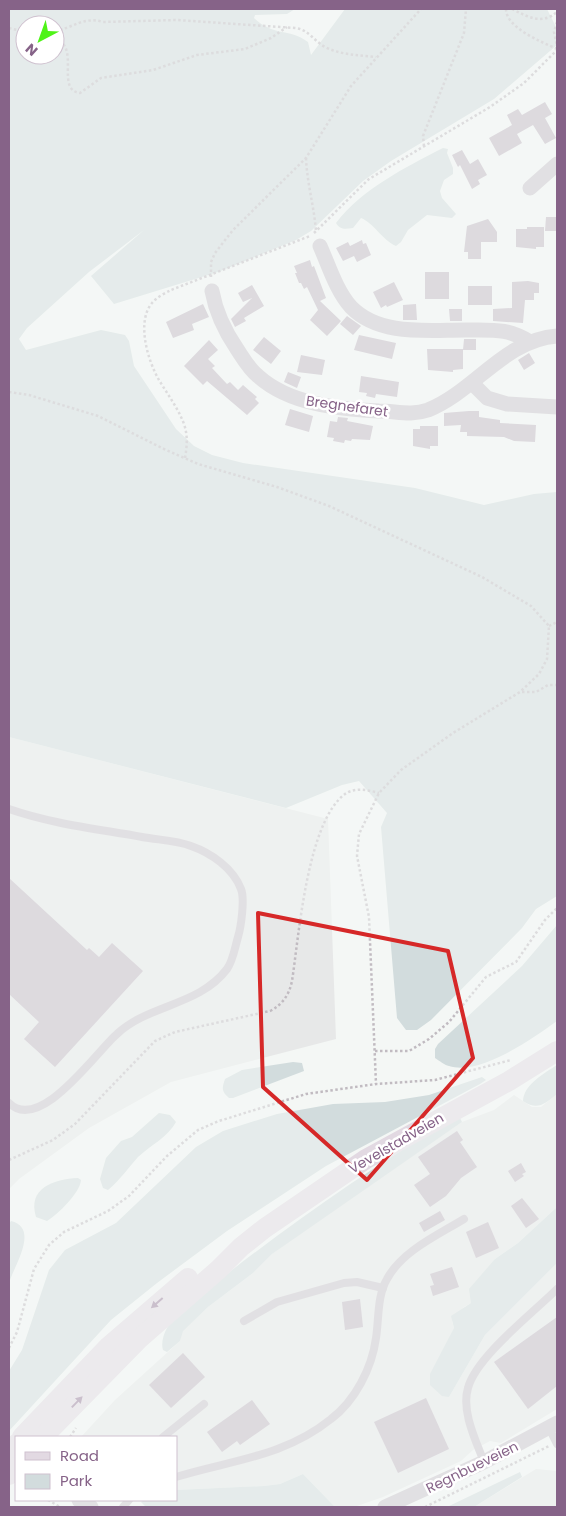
<svg xmlns="http://www.w3.org/2000/svg" width="566" height="1516" font-family="Poppins,sans-serif">
  <rect width="100%" height="100%" fill="#f4f7f5"/>
  <!-- built -->
  <g fill="#e7e8e8">
    <polygon points="9,737 328,819 336,1039 171,1082 89,1128 19,1179 9,1189"/>
    <polygon points="557,1094 557,1207 518,1243 495,1259 471,1303 464,1307 452,1321 454,1328 445,1347 449,1397 485,1335 557,1263 557,1409 501,1443 490,1441 473,1450 461,1461 383,1497 354,1507 335,1507 303,1474 280,1484 264,1486 176,1490 176,1437 81,1437 115,1400 180,1341 182,1331 208,1307 253,1273 272,1254 303,1231 462,1122 494,1110 514,1095 532,1107 541,1107"/>
    <polygon points="536,1469 557,1471 557,1507 474,1507"/>
  </g>
  <!-- green -->
  <g fill="#d2dcdd" fill-rule="evenodd">
    <path d="M9,9H295L287,14L255,15L254,18C274,37 290,28 308,42L311,55L345,9H547L557,29V45L494,99L391,161L363,181L311,231L296,240L218,272L114,304L91,276L144,230L89,272L27,328L19,339L26,350L101,330L125,335L129,341L134,366L176,429L194,446L212,455L243,463L415,488L484,505L534,494L557,492V896L536,909L522,928L431,1020L417,1030H406L397,1018L381,827L387,813L359,781L342,785L286,808L9,737ZM25,25H55V55H25Z"/>
    <path d="M443,148L448,149L447,153L453,168V174L444,180L440,191L442,198L456,214L452,218L427,215L408,230L401,242L396,246C382,240 374,223 361,218L353,228C345,229 340,230 336,223C362,189 406,167 443,148Z"/>
    <path d="M557,925V1021C533,1038 481,1076 449,1066C444,1065 440,1061 435,1058V1049L438,1044L522,966Z"/>
    <path d="M293,1062L302,1063L304,1071L233,1098H229C221,1091 222,1088 225,1079L242,1070Z"/>
    <path d="M557,1065V1094C544,1104 538,1111 523,1101C524,1084 545,1073 557,1065Z"/>
    <polygon points="482,1077 486,1080 480,1084 326,1166 227,1231 157,1283 111,1320 9,1431 9,1371 22,1350 49,1270 65,1250 116,1223 196,1147 223,1131 277,1114 333,1104 385,1102 429,1095"/>
    <path d="M159,1113L170,1115L176,1122C168,1137 151,1145 138,1157C128,1168 120,1180 108,1190L103,1188L100,1179L106,1158L121,1141L132,1137Z"/>
    <path d="M460,1118L462,1122L272,1254L253,1273L208,1307L183,1331L180,1341L167,1352L163,1350C161,1344 163,1335 167,1328C177,1310 201,1296 217,1282C292,1222 370,1169 452,1119Z"/>
    <path d="M78,1178L81,1180C80,1193 58,1214 47,1221L36,1217C27,1188 54,1179 78,1178Z"/>
    <polygon points="557,1207 557,1263 485,1335 449,1397 442,1396 430,1385 430,1374 454,1328 451,1316 471,1303 469,1289 495,1259 518,1243"/>
    <path d="M11,1221C40,1228 14,1266 9,1283V1224Z"/>
    <polygon points="520,1472 522,1477 474,1507 447,1507"/>
    <polygon points="303,1474 335,1507 146,1507 141,1502 144,1500 176,1500 176,1490 264,1486 280,1484"/>
  </g>
  <!-- building -->
  <g fill="#c1b5c2">
    <polygon points="545,102 552,114 545,118 556,138 545,144 533,125 517,134 522,143 499,156 489,138 512,125 507,115 518,109 522,115"/>
    <polygon points="462,150 470,164 478,159 487,175 478,180 480,184 472,189 460,165 458,167 452,155"/>
    <polygon points="546,217 557,217 557,231 545,231"/>
    <polygon points="488,219 497,232 497,242 481,242 481,259 468,259 468,252 464,252 467,226"/>
    <polygon points="527,227 544,227 544,247 536,247 536,249 516,247 516,229 527,229"/>
    <polygon points="362,240 363,244 366,243 371,255 357,262 354,256 343,261 336,248 348,242 350,246"/>
    <polygon points="310,260 312,267 314,266 326,298 320,301 341,321 327,336 310,320 318,310 307,287 304,289 301,283 299,283 295,273 297,273 294,266"/>
    <rect x="425" y="272" width="24" height="27"/>
    <polygon points="528,281 539,283 539,293 534,293 534,300 525,300 523,323 493,321 493,309 512,308 512,282"/>
    <polygon points="394,282 403,300 387,307 386,305 381,308 373,292"/>
    <polygon points="252,285 264,306 244,318 246,321 235,327 231,319 252,298 243,302 238,293"/>
    <rect x="468" y="286" width="24" height="19"/>
    <polygon points="203,304 209,317 192,324 194,330 173,338 166,322"/>
    <polygon points="416,304 417,320 403,320 403,305"/>
    <polygon points="449,309 462,309 462,321 450,321"/>
    <polygon points="347,316 361,326 353,335 340,324"/>
    <polygon points="359,335 396,343 392,359 354,350"/>
    <polygon points="264,337 281,351 271,364 253,350"/>
    <polygon points="464,339 476,339 476,350 463,350"/>
    <polygon points="209,340 218,350 208,359 215,366 212,368 227,384 230,382 238,390 243,385 257,397 255,399 259,403 247,415 207,381 203,385 184,366"/>
    <polygon points="427,349 463,349 463,369 453,370 453,372 428,370"/>
    <polygon points="529,353 535,363 524,370 518,360"/>
    <polygon points="301,355 325,360 322,375 297,372"/>
    <polygon points="288,372 301,377 297,388 284,382"/>
    <polygon points="361,376 399,382 397,397 376,394 375,398 366,396 367,393 359,392"/>
    <polygon points="290,409 313,416 309,432 285,425"/>
    <polygon points="469,411 479,411 479,417 500,420 500,423 536,425 535,442 514,441 504,437 467,436 467,432 460,432 461,425 444,426 444,413"/>
    <polygon points="338,417 348,418 347,421 373,426 370,440 352,439 351,441 345,440 344,443 333,441 334,438 327,437 330,421 337,422"/>
    <polygon points="420,426 438,426 438,446 430,446 430,449 413,446 413,429 420,429"/>
    <polygon points="9,878 87,950 89,948 99,957 112,943 143,971 55,1067 24,1039 39,1022 9,994"/>
    <polygon points="457,1131 463,1140 460,1142 477,1167 461,1178 446,1196 430,1207 414,1185 430,1174 418,1157"/>
    <polygon points="521,1163 526,1172 522,1174 524,1176 515,1182 508,1171"/>
    <polygon points="522,1198 539,1219 526,1228 511,1206"/>
    <polygon points="440,1211 445,1220 424,1232 419,1223"/>
    <polygon points="488,1222 499,1248 476,1258 466,1232"/>
    <polygon points="452,1267 459,1287 433,1296 430,1286 434,1285 430,1274"/>
    <polygon points="360,1299 363,1327 345,1330 342,1302"/>
    <polygon points="557,1317 557,1386 528,1409 494,1362"/>
    <polygon points="183,1353 205,1377 171,1408 149,1385"/>
    <polygon points="426,1398 449,1449 398,1473 374,1422"/>
    <polygon points="252,1400 270,1424 240,1445 237,1441 222,1452 207,1432"/>
  </g>
  <g fill="none" stroke-linecap="round" stroke-linejoin="round">
    <!-- path -->
    <g stroke="#c1bbc1" stroke-width="2.5" stroke-dasharray="2.5 2.5" stroke-linecap="butt">
      <path d="M506,9C506,28 542,42 557,49"/>
      <path d="M512,9C528,17 542,25 557,12"/>
      <polyline points="557,22 554,32 557,46"/>
      <polyline points="9,28 25,32"/>
      <path d="M55,31C73,28 84,16 103,22L177,20L295,28C308,29 314,41 325,47C341,55 358,55 376,57"/>
      <path d="M55,39C81,46 55,90 80,93L101,78L153,70L197,55L245,49L271,38L287,27"/>
      <polyline points="424,146 423,136 464,33 466,9"/>
      <path d="M306,158C307,183 314,206 316,231"/>
      <polyline points="314,233 369,179 490,107 524,83 557,50"/>
      <polyline points="211,277 211,262 215,253 233,230 306,158 351,86 421,9"/>
      <polyline points="9,392 29,395 98,416 164,449 198,464 277,487 329,506 482,577 531,606 549,626 547,659 539,674 520,692 453,733 401,770 379,793 359,834 357,856 369,917 376,1084"/>
      <path d="M185,458C187,446 188,436 184,424C178,408 168,395 159,380C148,361 136,322 152,303C157,297 165,293 171,290L310,236"/>
      <polyline points="549,626 557,622"/>
      <polyline points="522,692 536,692 548,685 557,685"/>
      <polyline points="375,1051 409,1051 429,1039 449,1022 486,977 516,962 545,920 557,908"/>
      <path d="M9,1160L53,1140L75,1124L155,1041L175,1032L270,1011C283,1004 289,995 292,981C299,936 307,822 345,794C355,787 368,790 379,793"/>
      <polyline points="9,1348 17,1332 34,1269 49,1245 64,1232 108,1211 129,1196 167,1156 198,1130 219,1121 306,1094 376,1084 435,1080 511,1060"/>
      <polyline points="70,1437 76,1428"/>
      <polyline points="48,1500 60,1507"/>
      <polyline points="425,1507 549,1446"/>
    </g>
    <!-- lane -->
    <g stroke="#cbc4cc" stroke-width="8">
      <path d="M9,809C52,824 98,829 142,837C158,840 176,840 191,846C211,853 233,868 241,889C245,899 241,927 238,937C235,947 233,961 227,969C199,1006 149,1004 117,1034C96,1052 40,1134 9,1103"/>
      <polyline points="244,1321 277,1302 344,1283 357,1282 383,1288"/>
      <polyline points="549,1428 557,1444"/>
      <polyline points="163,1437 204,1404"/>
      <path d="M484,1462C476,1441 461,1411 468,1388C476,1357 533,1313 557,1289"/>
      <path d="M176,1477C231,1460 284,1457 331,1419C355,1401 372,1368 376,1338C379,1319 377,1296 387,1279C402,1251 438,1235 464,1219"/>
      <polyline points="123,1507 129,1500"/>
    </g>
    <!-- street -->
    <g stroke="#cbc4cc" stroke-width="15">
      <polyline points="530,188 557,164"/>
      <path d="M320,246C329,266 336,290 351,307C381,338 433,329 472,330C496,330 509,329 530,342"/>
      <path d="M212,291C216,313 224,330 237,349C243,358 249,369 258,376C289,404 338,409 379,411C396,411 411,416 428,410C475,391 504,340 557,336"/>
      <polyline points="472,383 487,398 507,404 557,407"/>
      <polyline points="79,1500 91,1507"/>
      <polyline points="385,1507 484,1462 557,1423"/>
    </g>
    <!-- secondary -->
    <g stroke="#e2d9e2" stroke-width="20">
      <polyline points="22,1437 109,1346 188,1278"/>
      <polyline points="43,1437 139,1339 218,1270 241,1247 265,1228 366,1159 509,1081 557,1051"/>
      <polyline points="9,1452 16,1444"/>
      <polyline points="9,1475 16,1467"/>
    </g>
  </g>
  <!-- one-way arrows -->
  <defs><path id="oneway-solid" d="M-6-.8H1V-3.2L6.5 0L1 3.2V.8H-6Z" transform="scale(1.25)"/></defs>
  <g fill="#987b9a">
    <use href="#oneway-solid" transform="translate(157 1303) rotate(139)"/>
    <use href="#oneway-solid" transform="translate(77 1402) rotate(-46)"/>
  </g>
  <!-- marked area -->
  <path d="M0 0H566V1516H0ZM258,913L448,951L473,1058L367,1180L263,1087Z" fill="#f4f7f5" fill-opacity=".55" fill-rule="evenodd"/>
  <path fill="none" stroke="#d62828" stroke-width="4" stroke-linejoin="round" d="M258,913L448,951L473,1058L367,1180L263,1087Z"/>
  <g text-anchor="middle" stroke-width="5" stroke-linejoin="round" paint-order="stroke">
    <!-- street labels -->
    <g font-size="14" fill="#866388" stroke="#fff">
      <text transform="translate(347 406) rotate(8)" y="5">Bregnefaret</text>
      <text transform="translate(396 1143) rotate(-30)" y="5">Vevelstadveien</text>
      <text transform="translate(472 1467) rotate(-26)" y="5">Regnbueveien</text>
    </g>
  </g>
  <!-- border -->
  <rect width="566" height="1516" fill="none" stroke="#866388" stroke-width="20"/>
  <!-- legend -->
  <rect x="15" y="1436" width="162" height="65" fill="#ffffff" stroke="#cfc1cf"/>
  <rect x="25" y="1452" width="25" height="8" fill="#e2d9e2" stroke="#cfc1cf"/>
  <text x="60" y="1461" font-size="15" fill="#866388">Road</text>
  <rect x="25" y="1474" width="25" height="15" fill="#d2dcdd" stroke="#cfc1cf"/>
  <text x="60" y="1486" font-size="15" fill="#866388">Park</text>
  <!-- north arrow -->
  <g transform="translate(40 40) rotate(221)"><circle r="24" fill="#ffffff" stroke="#cfc1cf"/>
  <path d="M0-4L9 19L0 12L-9 19Z" fill="#4ef317"/>
  <text y="-8" font-size="14" font-weight="bold" text-anchor="middle" fill="#866388">N</text>
  </g>
</svg>
